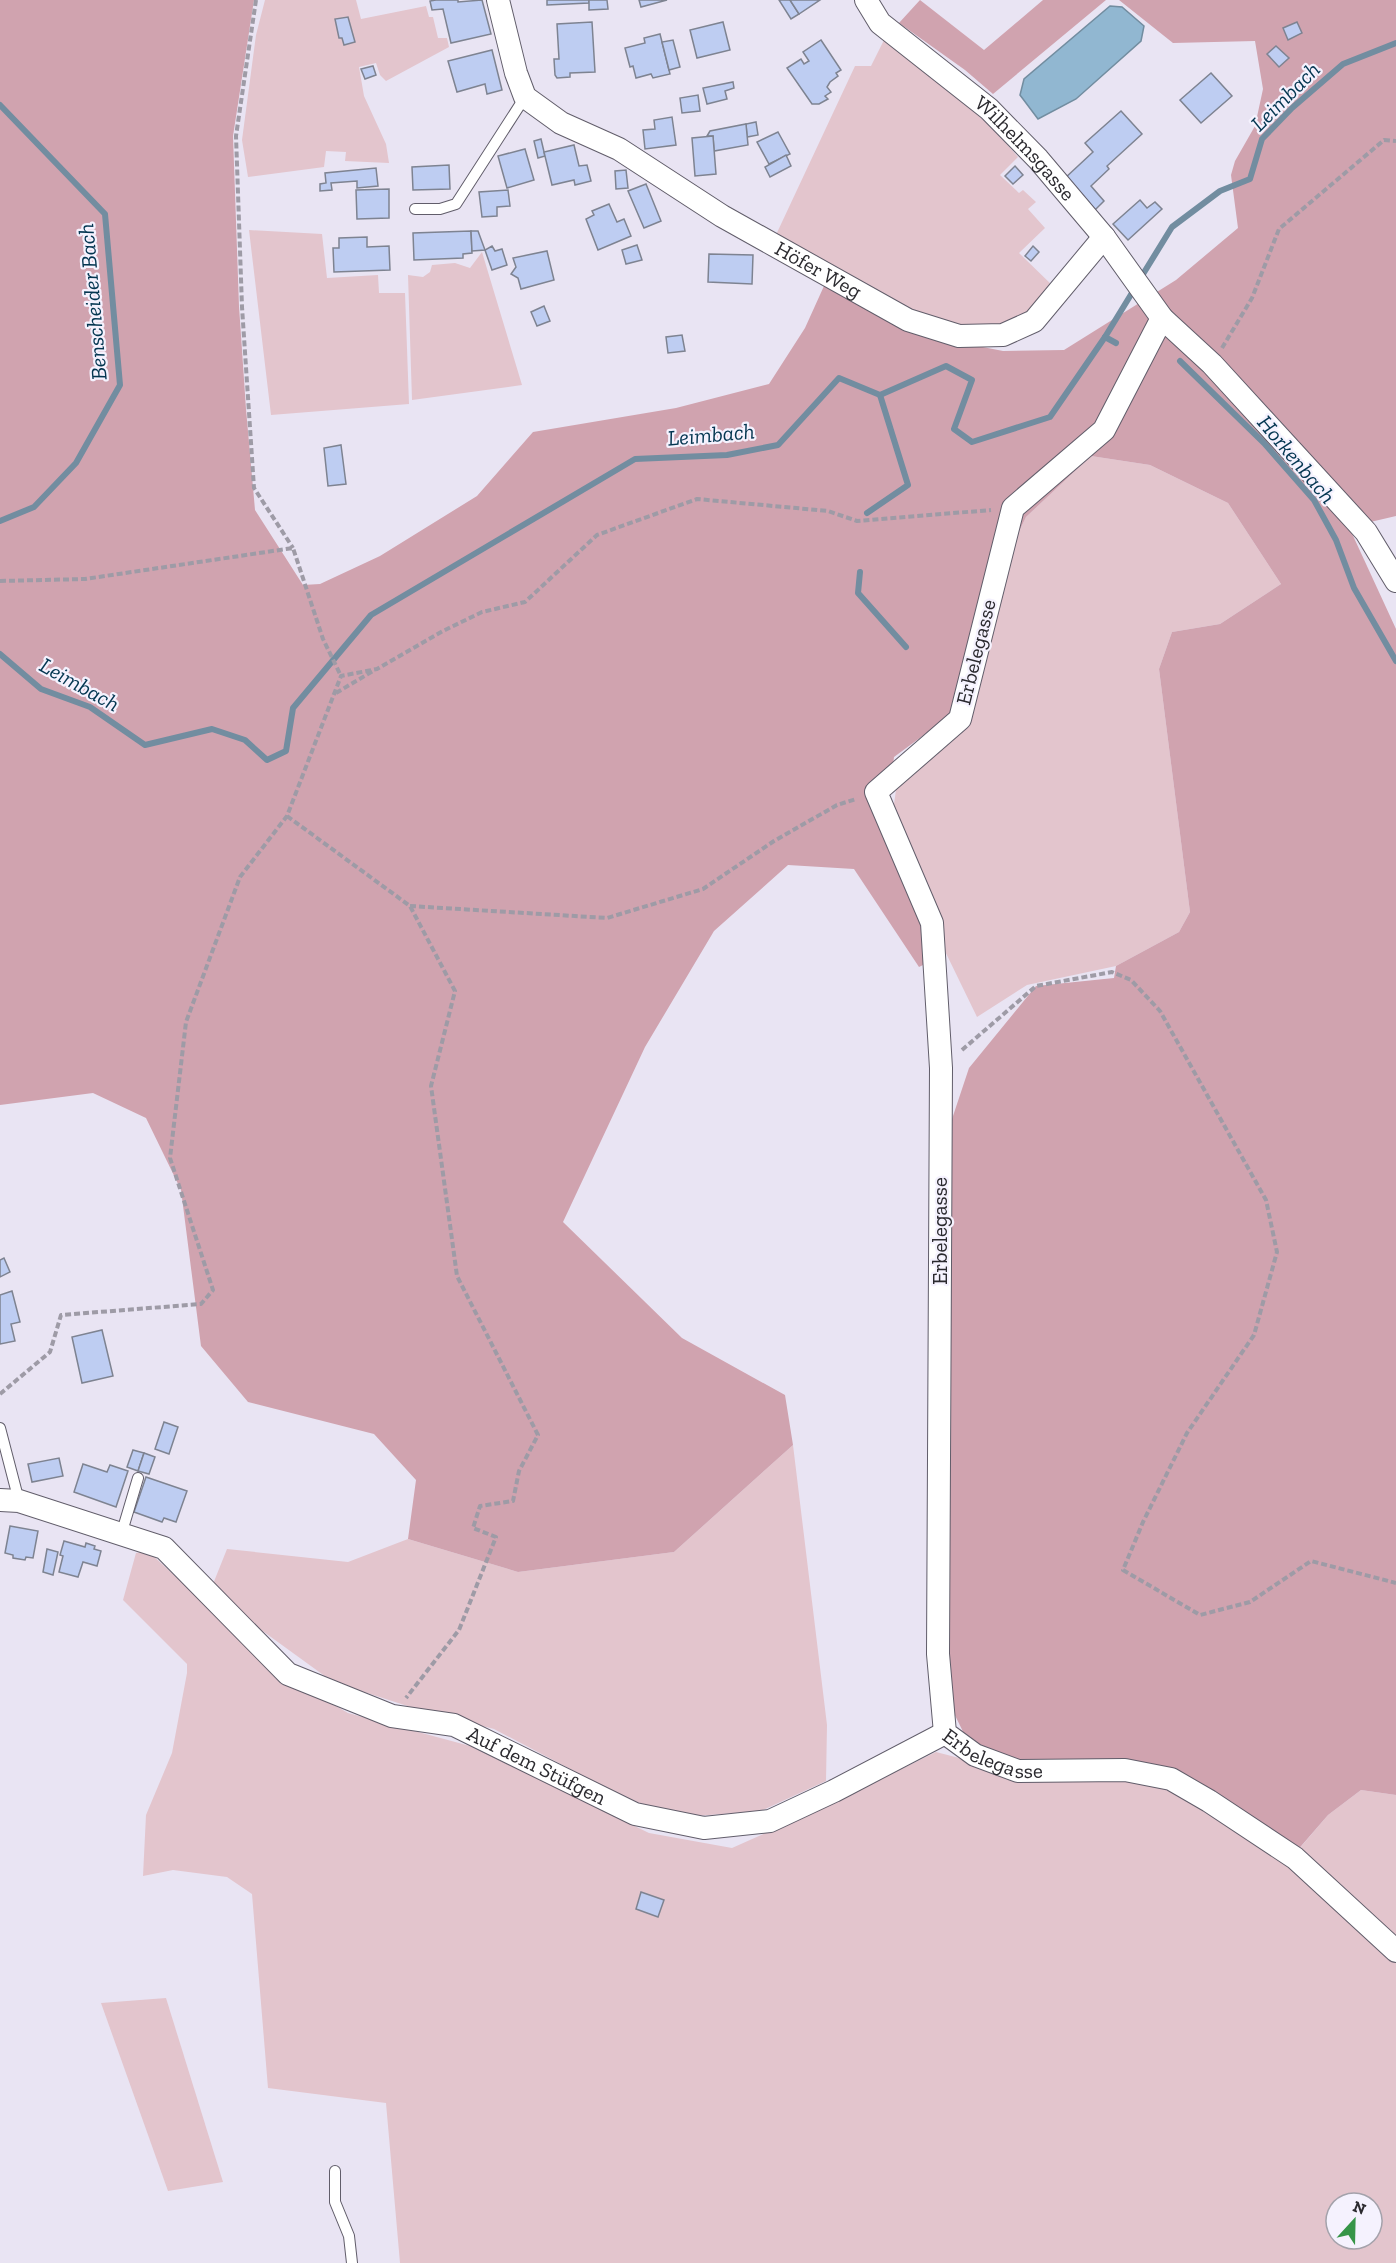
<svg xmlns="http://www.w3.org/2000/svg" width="1396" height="2263" font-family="'Zilla Slab',serif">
  <rect width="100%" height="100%" fill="#e9e4f3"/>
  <!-- green -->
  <g fill="#e3c5cd" fill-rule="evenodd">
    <polygon points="265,0 356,0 361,19 426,6 429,17 433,17 438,38 447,38 449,47 386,81 380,75 376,63 359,67 364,96 386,144 389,163 345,161 346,152 326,151 324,167 248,177 242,140 256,35"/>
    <path d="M885,38C932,75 979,110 1018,157L1000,175L1019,193L1023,190L1036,202L1028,209L1045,228L1019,253L1054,287C1044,296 1032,313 1020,318C946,350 838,273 775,237L855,66H871Z"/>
    <polygon points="249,230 322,234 327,278 378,275 379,293 405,293 409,404 271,415"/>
    <polygon points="482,252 522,385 412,400 408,275 423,277 430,272 432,265 455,263 470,268"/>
    <polygon points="1091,456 1150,465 1228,503 1281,584 1220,624 1172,632 1159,669 1190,912 1179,932 1116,966 1027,985 977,1017 942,945 893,811 897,783 965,722 1005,561 1026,517"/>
    <polygon points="793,1445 827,1725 826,1781 761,1811 683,1817 627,1799 494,1729 423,1711 333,1682 249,1621 213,1584 227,1549 348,1562 408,1539 518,1572 674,1552"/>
    <path d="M148,1551L281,1674L348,1713L470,1746L649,1833L732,1848L826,1806L936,1752L1017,1773L1170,1783L1290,1860L1396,1963V2263H400L386,2103L268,2088L252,1894L227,1877L173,1870L143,1876L146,1815L172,1753L187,1673V1664L123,1600L136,1553ZM1336,2203H1372V2239H1336Z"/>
    <polygon points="1361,1790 1396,1795 1396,1944 1299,1849 1328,1815"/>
    <polygon points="166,1998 223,2182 168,2191 101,2003"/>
  </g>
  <!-- forest -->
  <g fill="#d0a3af">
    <polygon points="0,0 254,0 233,136 239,306 246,409 255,510 303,585 320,584 380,556 477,496 533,432 676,408 769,384 805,328 824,286 922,335 1003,351 1064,350 1176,280 1238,228 1231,175 1235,161 1255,126 1263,89 1255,41 1173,43 1119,0 1396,0 1396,516 1349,527 1396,629 1396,1795 1361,1790 1328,1815 1296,1852 1172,1778 1020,1767 971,1748 948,1701 949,1128 969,1068 1036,986 1114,978 1116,966 1179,932 1190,912 1159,669 1172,632 1220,624 1281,584 1228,503 1150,465 1091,456 1026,517 977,619 966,704 894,757 887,815 933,960 919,967 854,869 788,865 714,931 645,1047 563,1222 682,1338 785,1395 793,1445 674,1552 518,1572 408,1539 416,1480 374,1434 248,1402 201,1346 181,1190 146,1118 93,1093 0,1105"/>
    <polygon points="920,0 984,50 1043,0 1106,0 993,94 965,70 899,23"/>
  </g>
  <!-- water -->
  <polygon fill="#91b7d1" stroke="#728da0" stroke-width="1.5" points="1110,6 1122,7 1144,26 1141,41 1076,99 1038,119 1020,95 1024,79"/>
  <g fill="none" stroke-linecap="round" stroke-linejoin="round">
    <!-- stream -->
    <g stroke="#728da0" stroke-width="6">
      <polyline points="0,105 105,214 120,385 76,463 34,507 0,521"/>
      <polyline points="1140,279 1172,227 1220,191 1250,179 1262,139 1292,108 1343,64 1396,43"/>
      <polyline points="1105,337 1116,343"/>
      <polyline points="1180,361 1264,443 1314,500 1336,540 1354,588 1396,661"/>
      <polyline points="867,513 908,485 880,395"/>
      <polyline points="860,572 858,593 906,647"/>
      <polyline points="0,654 41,689 90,707 145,745 212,729 245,740 267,760 286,751 293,708 371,615 635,459 727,455 778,445 839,378 880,395 946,366 972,380 954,429 972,442 1050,417 1105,337 1135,288"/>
    </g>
  </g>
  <!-- building -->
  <g fill="#becdf2" stroke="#7e8391" stroke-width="1.5">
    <polygon points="436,0 458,0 458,2 482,0 491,34 451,43 443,9 432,10 430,1"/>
    <polygon points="547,0 589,0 589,3 547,5"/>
    <polygon points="589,0 607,0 608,9 589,10"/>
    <polygon points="639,0 667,0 641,7"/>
    <polygon points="779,0 790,0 799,14 791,19"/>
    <polygon points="790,0 820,0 799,14"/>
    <polygon points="348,17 355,42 344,45 342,38 339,38 335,19"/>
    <polygon points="592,22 595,72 570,73 570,77 557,78 555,75 554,59 559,59 557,24"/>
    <polygon points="723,22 730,50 697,58 690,30"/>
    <polygon points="1297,22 1302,33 1288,40 1283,28"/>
    <polygon points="660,34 670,74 653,78 651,74 636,78 633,66 630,67 625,48 645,43 644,38"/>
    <polygon points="673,40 680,67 669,70 662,42"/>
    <polygon points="821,40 841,70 836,73 838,76 830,82 827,87 831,92 825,96 828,99 819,104 812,104 787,68 801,59 804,64 809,61 803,52"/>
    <polygon points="1276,46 1289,58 1279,67 1267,54"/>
    <polygon points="492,50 502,90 487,94 485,84 457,92 448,61"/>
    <polygon points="373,66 376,75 365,79 361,69"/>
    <polygon points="1211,73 1232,96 1201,123 1180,100"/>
    <polygon points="733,82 734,88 725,91 727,99 707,104 703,88"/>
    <polygon points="698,95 700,111 682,113 680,98"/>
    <polygon points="1121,111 1142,134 1107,166 1109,169 1091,186 1104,201 1093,212 1064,179 1093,152 1085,143"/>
    <polygon points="672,117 676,145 645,149 643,130 655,129 654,120"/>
    <polygon points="756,122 758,135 747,137 746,124"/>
    <polygon points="746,124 748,145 714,151 713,136 707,136 710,131"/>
    <polygon points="778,132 790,154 769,164 757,142"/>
    <polygon points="713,136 716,174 695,176 692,138"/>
    <polygon points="541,139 545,156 538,158 534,141"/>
    <polygon points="574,145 579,166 587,165 591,181 575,185 574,180 552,185 544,152"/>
    <polygon points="525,149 534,180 507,188 498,156"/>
    <polygon points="786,155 791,166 770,177 765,167"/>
    <polygon points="449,165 450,189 413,190 412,167"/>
    <polygon points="1015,166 1023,175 1013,184 1005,176"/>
    <polygon points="376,168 378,186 357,188 357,181 331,183 332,190 320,191 320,184 326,183 325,173"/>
    <polygon points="626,170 628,188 616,189 615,171"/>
    <polygon points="646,184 661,221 644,228 628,191"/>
    <polygon points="389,189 389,218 357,219 356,190"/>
    <polygon points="508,190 510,206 497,207 497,216 482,217 479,192"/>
    <polygon points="1140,200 1147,208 1155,202 1162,209 1128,240 1113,224"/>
    <polygon points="609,204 617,222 624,219 631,236 598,250 586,219 594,215 592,211"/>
    <polygon points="471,231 472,253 463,254 463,258 414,260 413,233"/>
    <polygon points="471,231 478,231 485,250 472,251"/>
    <polygon points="367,237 367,247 389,246 390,270 334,272 333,248 339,248 339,238"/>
    <polygon points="637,245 642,260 626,264 622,250"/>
    <polygon points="492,246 495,251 502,249 507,265 492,270 485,250"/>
    <polygon points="1033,246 1039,252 1031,261 1025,256"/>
    <polygon points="547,251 554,280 521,289 518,278 511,274 516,267 513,258"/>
    <polygon points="709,254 753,255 752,284 708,282"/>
    <polygon points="544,306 550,321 537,326 531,312"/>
    <polygon points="682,335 685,351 668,353 666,337"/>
    <polygon points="341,445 346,484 328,486 324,448"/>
    <polygon points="4,1258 10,1272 0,1277 0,1260"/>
    <polygon points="12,1291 20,1322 11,1324 15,1341 0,1344 0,1295"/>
    <polygon points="102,1330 113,1376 82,1383 72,1337"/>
    <polygon points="164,1422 178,1427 169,1454 155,1449"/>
    <polygon points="133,1450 144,1453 138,1471 127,1467"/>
    <polygon points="144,1453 155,1457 149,1474 138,1471"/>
    <polygon points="59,1458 63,1476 32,1482 28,1464"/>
    <polygon points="83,1464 107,1472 110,1465 128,1471 116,1507 74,1492"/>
    <polygon points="146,1477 187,1491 176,1522 164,1518 162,1522 134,1512"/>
    <polygon points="10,1526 38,1531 33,1558 26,1557 25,1560 13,1558 13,1555 5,1553"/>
    <polygon points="64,1541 85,1547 86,1543 95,1546 94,1549 101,1551 97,1566 83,1562 78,1577 59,1572 63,1556 60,1555"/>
    <polygon points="47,1549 58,1552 53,1575 43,1572"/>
    <polygon points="641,1892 664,1900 658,1917 636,1909"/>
  </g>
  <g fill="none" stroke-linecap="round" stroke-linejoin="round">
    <!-- lane casing -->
    <g stroke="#615d6a" stroke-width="12">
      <g id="lane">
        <polyline points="415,209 440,209 456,204 525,97"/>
        <polyline points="0,1428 19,1501"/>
        <polyline points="121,1535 138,1478"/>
        <polyline points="335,2171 335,2202 349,2236 352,2263"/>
      </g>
    </g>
    <!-- street casing -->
    <g stroke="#615d6a" stroke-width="24">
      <g id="street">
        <path id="s1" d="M498,0L516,73L525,97L561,123L619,149L722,216L908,320L959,336L1003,335L1034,321L1104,237"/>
        <path id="s2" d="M866,0L880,23L989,109L1038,159L1104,237L1162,318L1212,364L1366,532L1396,581"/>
        <path id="s3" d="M1162,318L1104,430L1013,508L960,719L876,792L932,923L941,1068L938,1654L945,1733L975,1755L1018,1771L1125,1770L1171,1779L1209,1801L1295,1858L1396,1951"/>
        <path id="s4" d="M0,1500L19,1501L164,1548L288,1674L392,1716L454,1725L635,1814L704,1828L770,1821L834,1791L945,1733"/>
      </g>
    </g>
    <!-- path -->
    <g stroke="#9e9ba6" stroke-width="4" stroke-dasharray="6 3" stroke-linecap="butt">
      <polyline points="256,0 236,136 242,307 254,488 293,548"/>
      <polyline points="1222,348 1252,298 1279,229 1384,140 1396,141"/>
      <polyline points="0,581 85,579 293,548 323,639 341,676"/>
      <polyline points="336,693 373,671"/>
      <polyline points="287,816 410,906 455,991 431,1086 457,1276 538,1435 519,1471 513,1501 480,1506 473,1528 496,1537 459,1630 406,1698"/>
      <polyline points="410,906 607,918 703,889 774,841 837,805 856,799"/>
      <polyline points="962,1050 1036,986 1112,972 1131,980 1160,1011 1266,1200 1277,1252 1254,1335 1187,1433 1143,1522 1123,1570 1200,1615 1250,1602 1311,1561 1396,1583"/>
      <polyline points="0,1394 50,1352 61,1315 201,1304 213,1290 170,1158 186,1022 240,877 287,816 341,676 377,669 443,631 482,612 525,602 597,535 697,499 828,511 857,521 991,510"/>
    </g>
    <!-- lane -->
    <use href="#lane" stroke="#fff" stroke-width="10"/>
    <!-- street -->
    <use href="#street" stroke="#fff" stroke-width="22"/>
  </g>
  <g text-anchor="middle" stroke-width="4.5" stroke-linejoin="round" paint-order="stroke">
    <!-- street labels -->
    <g font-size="21" fill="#2b2a2f" stroke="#f5f2fe">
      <text dy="7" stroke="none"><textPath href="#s2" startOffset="219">Wilhelmsgasse</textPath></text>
      <text dy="7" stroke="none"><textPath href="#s1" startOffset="442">Höfer Weg</textPath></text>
      <text transform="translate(976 652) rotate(-76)" y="7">Erbelegasse</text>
      <text transform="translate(940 1231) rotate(-90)" y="7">Erbelegasse</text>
      <text dy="7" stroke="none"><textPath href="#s3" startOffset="1582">Erbelegasse</textPath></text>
      <text dy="7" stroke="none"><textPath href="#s4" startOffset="615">Auf dem Stüfgen</textPath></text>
    </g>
    <!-- water labels -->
    <g font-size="22" font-style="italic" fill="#033550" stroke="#f5f2fe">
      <text transform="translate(1285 96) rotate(-45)" y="8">Leimbach</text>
      <text transform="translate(92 302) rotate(-95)" y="8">Benscheider Bach</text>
      <text transform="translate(711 434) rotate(-5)" y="8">Leimbach</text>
      <text transform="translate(1297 459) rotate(50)" y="8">Horkenbach</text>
      <text transform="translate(80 684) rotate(29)" y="8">Leimbach</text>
    </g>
  </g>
  <!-- north arrow -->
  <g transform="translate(1354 2221) rotate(22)"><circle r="28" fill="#f5f2fe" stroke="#a4a2ab" stroke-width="1.5"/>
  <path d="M0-4.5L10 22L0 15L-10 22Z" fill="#369548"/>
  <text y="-9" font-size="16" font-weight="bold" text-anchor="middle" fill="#2b2a2f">N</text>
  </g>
</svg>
